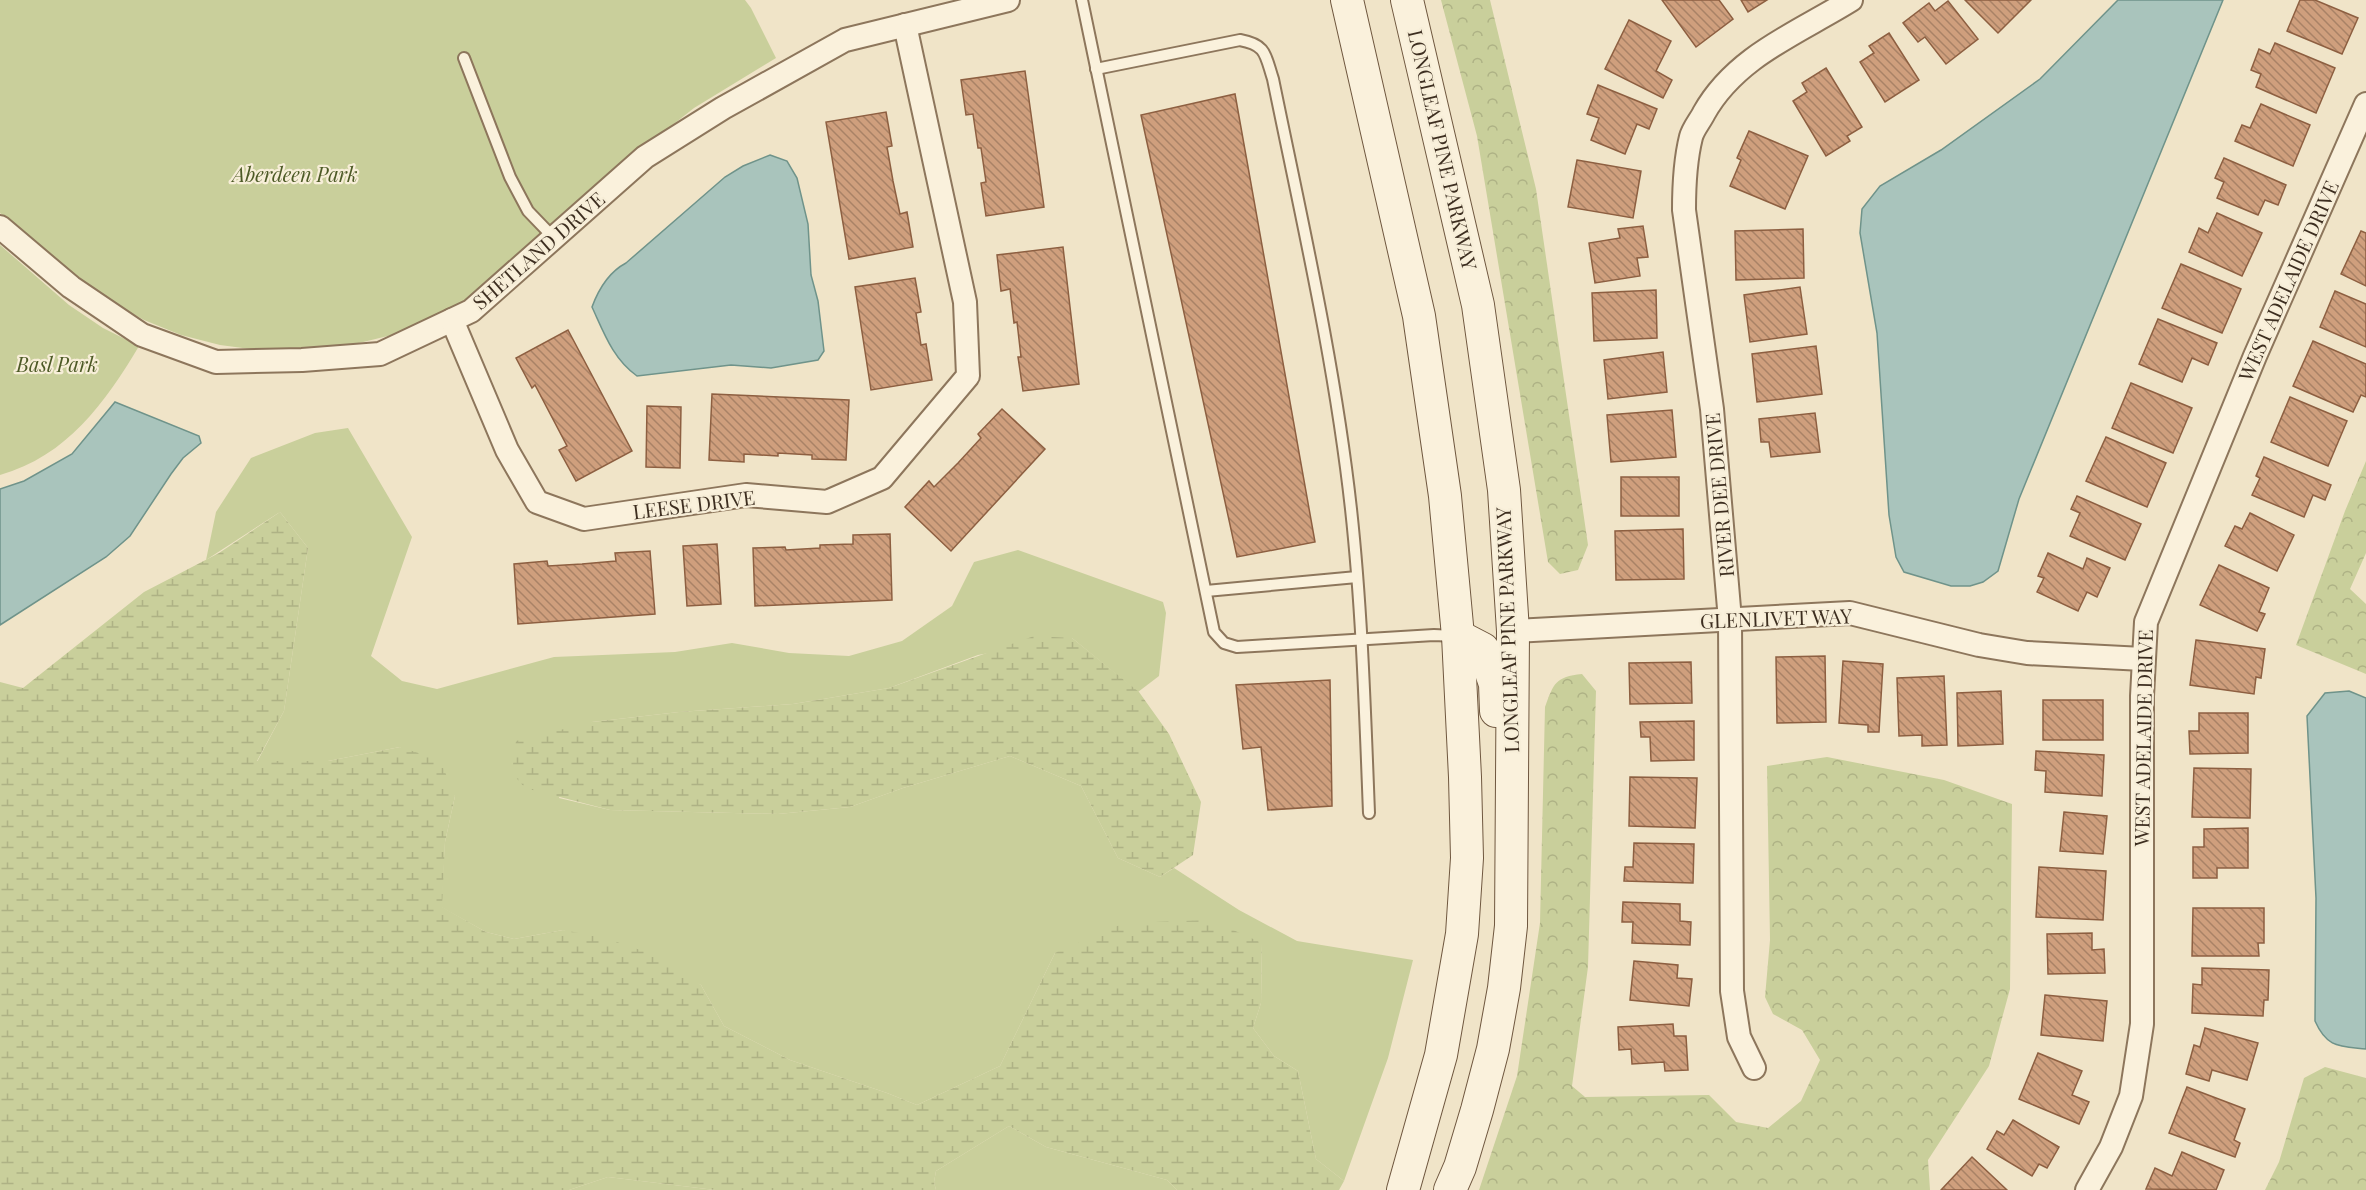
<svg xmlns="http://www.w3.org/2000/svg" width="2366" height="1190" font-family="'Playfair Display',serif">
  <defs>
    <pattern id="forest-crowns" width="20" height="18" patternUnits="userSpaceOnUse" patternTransform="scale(1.5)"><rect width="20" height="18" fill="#c9cf9b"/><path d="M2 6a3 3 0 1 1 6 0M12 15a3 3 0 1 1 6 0" fill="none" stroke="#aeb285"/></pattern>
    <pattern id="wetland-marsh" width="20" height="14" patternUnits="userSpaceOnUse" patternTransform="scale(1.5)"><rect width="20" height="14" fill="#c9cf9b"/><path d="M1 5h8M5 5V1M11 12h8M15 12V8" fill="none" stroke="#aeb285"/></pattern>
    <pattern id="building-back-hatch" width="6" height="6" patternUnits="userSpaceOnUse" patternTransform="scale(1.5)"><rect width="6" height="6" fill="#cf9f7d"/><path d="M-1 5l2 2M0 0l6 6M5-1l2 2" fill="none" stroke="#a98266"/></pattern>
  </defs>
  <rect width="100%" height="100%" fill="#f0e4c8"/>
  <!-- green -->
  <g fill="#c9cf9b">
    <polygon points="0,0 745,0 751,8 776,58 694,108 637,153 476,294 435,317 396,334 359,343 324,349 272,352 220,345 181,335 144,320 101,296 0,213"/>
    <path d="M0,245L69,305L103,328L139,346C105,403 67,456 0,475Z"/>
    <polygon points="348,428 412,537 371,656 402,681 437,689 554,657 675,652 732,643 789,653 849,656 902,641 952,606 974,562 1018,550 1163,602 1166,613 1159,676 1138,692 1072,638 978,655 889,688 793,704 679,712 592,722 559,798 610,810 778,814 850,807 903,788 1010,756 1081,786 1118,858 1160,877 1174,868 1239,910 1297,941 1413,960 1388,1058 1344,1181 1316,1159 1298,1071 1274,1056 1253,1028 1261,1003 1262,943 1055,953 1000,1066 917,1105 887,1093 790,1060 724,1026 701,985 563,930 514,939 486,932 441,907 445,842 455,796 400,747 328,761 257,762 284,711 308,548 280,512 206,560 216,512 251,458 315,433"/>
    <polygon points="1009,1126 1046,1147 1167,1180 1177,1190 936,1190 934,1182 936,1171"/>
    <polygon points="608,1177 715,1190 569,1190"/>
  </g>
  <!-- forest -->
  <g fill="url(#forest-crowns)">
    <polygon points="1441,0 1490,0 1536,189 1588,545 1578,570 1560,574 1548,562 1477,136"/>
    <polygon points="2366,461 2366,553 2350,589 2366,604 2366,674 2296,645 2345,511"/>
    <path d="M1582,674L1596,691L1588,967L1572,1086L1585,1097L1709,1095L1736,1122L1768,1128L1801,1101L1820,1060L1802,1030L1773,1014L1765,997L1770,940L1767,766L1827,757L1944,780L2012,804L2010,989L1989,1066L1928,1160L1930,1190H1479L1517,1076L1540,923L1545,707C1554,683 1555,677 1582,674Z"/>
    <polygon points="2325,1067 2366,1078 2366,1190 2265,1190 2279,1162 2304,1078"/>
  </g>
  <!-- wetland -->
  <g fill="url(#wetland-marsh)">
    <polygon points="280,512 308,548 284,711 257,761 328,761 400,747 440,760 455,796 445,842 442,907 486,932 514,939 563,930 605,938 649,953 701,985 724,1026 790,1060 887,1093 917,1105 1000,1066 1055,953 1124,923 1211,920 1262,943 1261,1003 1253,1028 1274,1056 1298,1071 1316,1159 1344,1181 1339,1190 1177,1190 1167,1180 1046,1147 1009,1126 936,1171 934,1182 936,1190 715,1190 608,1177 569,1190 0,1190 0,682 23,688 144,592 219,553"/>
    <polygon points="1034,636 1072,638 1139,692 1169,734 1201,802 1193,855 1160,877 1118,858 1081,786 1010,756 903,788 850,807 778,814 610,810 525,788 512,773 516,741 592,722 679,712 793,704 889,688"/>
  </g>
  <!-- water -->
  <g fill="#a9c4bc" stroke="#6f938a" stroke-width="1.5">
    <polygon points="2118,0 2223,0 2019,499 1998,571 1983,582 1970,586 1951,586 1904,572 1896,557 1889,515 1877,333 1860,233 1862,209 1880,186 1941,150 2040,79"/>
    <path d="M770,155L787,161L797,178L808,224L811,275L818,301L824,351L818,360L771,368L731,365L637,376C613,359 604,333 592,307C599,288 609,272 626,263L725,177L743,166Z"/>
    <polygon points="115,402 199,436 201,443 183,458 171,474 130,536 106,557 0,625 0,489 24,481 72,454"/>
    <path d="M2349,691L2366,698V1049C2339,1046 2327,1048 2315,1021L2316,898L2307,716L2325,693Z"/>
  </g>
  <!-- building -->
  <g fill="url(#building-back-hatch)" stroke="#8d5f41" stroke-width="1.5">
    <polygon points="1662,0 1719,0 1733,19 1696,47"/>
    <polygon points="1741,0 1767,0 1748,12"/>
    <polygon points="1965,0 2031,0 1998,33"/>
    <polygon points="2300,0 2315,0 2358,18 2342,54 2287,31"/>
    <polygon points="1948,1 1978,39 1946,64 1925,37 1918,42 1903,23 1929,3 1935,11"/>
    <polygon points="1629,20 1671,41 1656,71 1672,80 1663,98 1605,69"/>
    <polygon points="1889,33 1919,80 1885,102 1860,62 1874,53 1869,46"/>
    <polygon points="2275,43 2335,68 2316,113 2256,87 2261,74 2251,70 2259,49 2270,54"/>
    <polygon points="1826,68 1862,127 1847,136 1850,141 1826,156 1793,101 1807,92 1802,83"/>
    <polygon points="1025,71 1044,207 986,216 981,183 986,182 981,148 978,148 973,114 966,115 961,80"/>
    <polygon points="1598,85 1657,109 1649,129 1637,124 1625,154 1591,140 1599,118 1587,114"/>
    <polygon points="1235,94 1315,542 1237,557 1141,115"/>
    <polygon points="2261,104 2310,125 2293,166 2235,141 2242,125 2250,128"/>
    <polygon points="886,112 892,146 887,147 893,181 900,214 907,212 913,247 849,259 826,122"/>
    <polygon points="1749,131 1808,156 1785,209 1730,186 1741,160 1737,158"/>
    <polygon points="2224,158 2286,185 2278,205 2265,200 2258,215 2217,198 2224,182 2215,178"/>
    <polygon points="1577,160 1641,171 1633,218 1568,207"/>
    <polygon points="2217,213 2262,233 2242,276 2189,252 2199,228 2208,233"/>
    <polygon points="1643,226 1648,257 1637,258 1640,276 1595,283 1589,243 1620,238 1618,229"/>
    <polygon points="1803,229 1804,278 1736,280 1735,231"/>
    <polygon points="2361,231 2366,233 2366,286 2341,274"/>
    <polygon points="1063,247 1079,384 1023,391 1018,357 1021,357 1017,322 1014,323 1010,289 1001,291 997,255"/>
    <polygon points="2181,264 2241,289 2222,333 2162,308"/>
    <polygon points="915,278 921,312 916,313 921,345 926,344 932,380 871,390 855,287"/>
    <polygon points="1800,287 1807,334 1750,342 1744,295"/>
    <polygon points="1656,290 1657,338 1594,341 1592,293"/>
    <polygon points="2335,291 2366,304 2366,347 2320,327"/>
    <polygon points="2158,319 2217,343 2208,365 2192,358 2182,382 2139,364"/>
    <polygon points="568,330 632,451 576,481 559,450 567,446 535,385 532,388 516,358"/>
    <polygon points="2313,341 2366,364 2366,397 2361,395 2353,412 2293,386"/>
    <polygon points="1816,346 1822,394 1757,402 1752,354"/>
    <polygon points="1663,352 1667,392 1608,399 1604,360"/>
    <polygon points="2131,383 2192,408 2173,453 2112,428"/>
    <polygon points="712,394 849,400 846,460 812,459 812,455 778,453 778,456 744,454 744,462 709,460"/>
    <polygon points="2290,397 2347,421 2328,466 2271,442"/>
    <polygon points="647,406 681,407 680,468 646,467"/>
    <polygon points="1002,409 1045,449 951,551 905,507 929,481 934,487 958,463 981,438 978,434"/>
    <polygon points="1672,410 1676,457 1611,462 1607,415"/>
    <polygon points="1815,413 1820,452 1771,457 1769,442 1761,442 1759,419"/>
    <polygon points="2106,437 2166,463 2147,507 2086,481"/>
    <polygon points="2264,457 2331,485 2325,500 2313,495 2304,517 2252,495 2260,478 2256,476"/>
    <rect x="1621" y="477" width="58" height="39"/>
    <polygon points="2077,496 2141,524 2125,560 2070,536 2080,513 2071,509"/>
    <polygon points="2250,513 2294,535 2277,571 2225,546 2235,526 2242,529"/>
    <polygon points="1683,529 1684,579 1616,580 1615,531"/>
    <polygon points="890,534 892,600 755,606 753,548 785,547 786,550 820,548 820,545 853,544 853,535"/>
    <polygon points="717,544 721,604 687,606 683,546"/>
    <polygon points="650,551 655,614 518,624 514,564 547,561 548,566 582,564 616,561 615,553"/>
    <polygon points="2048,553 2083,569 2087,558 2110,568 2097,597 2087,592 2078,611 2037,592 2044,578 2038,576"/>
    <polygon points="2219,565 2269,588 2259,612 2265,614 2257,631 2200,605"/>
    <polygon points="2196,640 2265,649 2261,678 2256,677 2254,694 2190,685"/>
    <polygon points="1825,656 1826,722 1777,723 1776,657"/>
    <polygon points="1843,661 1883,664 1879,732 1868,732 1868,725 1839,723"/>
    <polygon points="1691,662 1692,703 1630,704 1629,663"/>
    <polygon points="1944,676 1947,745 1922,746 1922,735 1899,736 1897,678"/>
    <polygon points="1330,680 1332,806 1268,810 1261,747 1243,749 1236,685"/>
    <polygon points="2001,691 2003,744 1958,746 1957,693"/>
    <rect x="2043" y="700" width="60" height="40"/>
    <polygon points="2199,713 2248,713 2248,753 2190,754 2189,731 2199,731"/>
    <polygon points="1694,721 1694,760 1651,761 1650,737 1641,737 1640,722"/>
    <polygon points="2036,751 2104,755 2102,796 2045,792 2046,771 2035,770"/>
    <polygon points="2194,768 2251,769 2250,818 2192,817"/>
    <polygon points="1630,777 1697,778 1695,828 1629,826"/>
    <polygon points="2064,812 2107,816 2103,854 2060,851"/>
    <polygon points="2248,828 2248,868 2217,868 2217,878 2193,878 2193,847 2204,847 2204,829"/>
    <polygon points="1634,843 1694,844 1693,883 1624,881 1625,867 1633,867"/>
    <polygon points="2039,867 2106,871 2103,920 2036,917"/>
    <polygon points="1623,902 1680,904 1680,921 1691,922 1690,945 1632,943 1633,922 1622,922"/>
    <polygon points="2193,908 2264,908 2264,943 2258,943 2259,956 2192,956"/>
    <polygon points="2092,933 2092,950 2104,949 2105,973 2048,974 2047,934"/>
    <polygon points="1634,961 1678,965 1677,978 1692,979 1689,1006 1630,1000"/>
    <polygon points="2202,968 2269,970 2268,1000 2264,1000 2263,1016 2192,1013 2193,984 2202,985"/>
    <polygon points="2045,995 2107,1001 2103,1041 2041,1035"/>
    <polygon points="1673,1024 1674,1036 1686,1036 1688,1070 1665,1071 1664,1062 1632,1064 1631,1049 1619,1050 1618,1027"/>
    <polygon points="2205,1028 2258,1043 2247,1080 2212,1070 2209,1081 2186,1074 2194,1045 2200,1047"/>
    <polygon points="2038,1053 2082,1071 2072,1095 2089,1102 2079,1124 2019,1099"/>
    <polygon points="2187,1087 2245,1109 2234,1140 2240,1143 2235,1157 2169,1133"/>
    <polygon points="2013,1120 2059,1147 2047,1168 2039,1164 2032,1176 1987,1149 1997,1131 2004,1135"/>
    <polygon points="2182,1152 2224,1170 2216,1190 2146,1189 2155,1168 2172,1176"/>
    <polygon points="1972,1157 2007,1190 1941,1190"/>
  </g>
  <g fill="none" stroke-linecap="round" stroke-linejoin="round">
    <!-- lane casing -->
    <g stroke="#8d765c" stroke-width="14">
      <g id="lane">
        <polyline points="1082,0 1214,632 1224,643 1237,647 1434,635 1455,636"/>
        <polyline points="464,58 510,177 528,211 554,238"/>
        <path d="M1096,69L1240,40C1267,45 1265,55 1273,79C1302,221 1335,364 1351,509C1362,610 1365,711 1369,813"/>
        <polyline points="1206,591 1357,577"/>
      </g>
    </g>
    <!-- street casing -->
    <g stroke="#8d765c" stroke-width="26">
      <g id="street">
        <polyline points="0,227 71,287 142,335 216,362 302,360 380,354 471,311 645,157 723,108 845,40 1008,0"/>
        <polyline points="452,320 507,450 537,502 584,519 746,495 827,502 882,478 968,376 965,302 905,25"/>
        <polyline points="1513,631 1850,613 1979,645 2027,653 2143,659"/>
        <path d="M1754,1068L1739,1037L1732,991L1730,620L1712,409L1684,210C1684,186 1685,161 1691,137C1693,129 1700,121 1704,113C1736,56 1798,33 1851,0"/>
        <polyline points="2087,1190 2111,1147 2131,1096 2142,1024 2142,696 2146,622 2255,356 2366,104"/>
      </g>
    </g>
    <!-- secondary casing -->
    <g stroke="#6f573f" stroke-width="34">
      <g id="secondary">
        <polyline points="1347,0 1419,316 1445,496 1458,636 1465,777 1467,858 1462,934 1441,1055 1403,1190"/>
        <polyline points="1407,0 1478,305 1504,490 1513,631 1511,926 1504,988 1493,1049 1477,1110 1460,1167 1450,1190"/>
        <polyline points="1458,636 1483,649 1495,684 1496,711"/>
      </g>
    </g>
    <!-- lane -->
    <use href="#lane" stroke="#faf1dc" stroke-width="10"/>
    <!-- street -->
    <use href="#street" stroke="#faf1dc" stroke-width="22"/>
    <!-- secondary -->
    <use href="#secondary" stroke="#faf1dc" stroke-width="32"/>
  </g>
  <g text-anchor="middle" stroke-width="4.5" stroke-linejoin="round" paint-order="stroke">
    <!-- street labels -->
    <g font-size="20" fill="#3d2e20" stroke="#f7eed8">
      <text transform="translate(1442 150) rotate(77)" y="7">LONGLEAF PINE PARKWAY</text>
      <text transform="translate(539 251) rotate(-41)" y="7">SHETLAND DRIVE</text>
      <text transform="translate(2289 281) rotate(-66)" y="7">WEST ADELAIDE DRIVE</text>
      <text transform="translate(1720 495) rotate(-95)" y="7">RIVER DEE DRIVE</text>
      <text transform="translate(694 505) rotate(-7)" y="7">LEESE DRIVE</text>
      <text transform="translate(1776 619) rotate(-2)" y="7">GLENLIVET WAY</text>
      <text transform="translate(1508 630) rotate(-92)" y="7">LONGLEAF PINE PARKWAY</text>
      <text transform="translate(2144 738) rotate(-89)" y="7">WEST ADELAIDE DRIVE</text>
    </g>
    <!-- park labels -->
    <g font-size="20" font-style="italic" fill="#4d5a26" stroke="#f7eed8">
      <text x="295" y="182">Aberdeen Park</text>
      <text x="57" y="372">Basl Park</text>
    </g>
  </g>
</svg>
